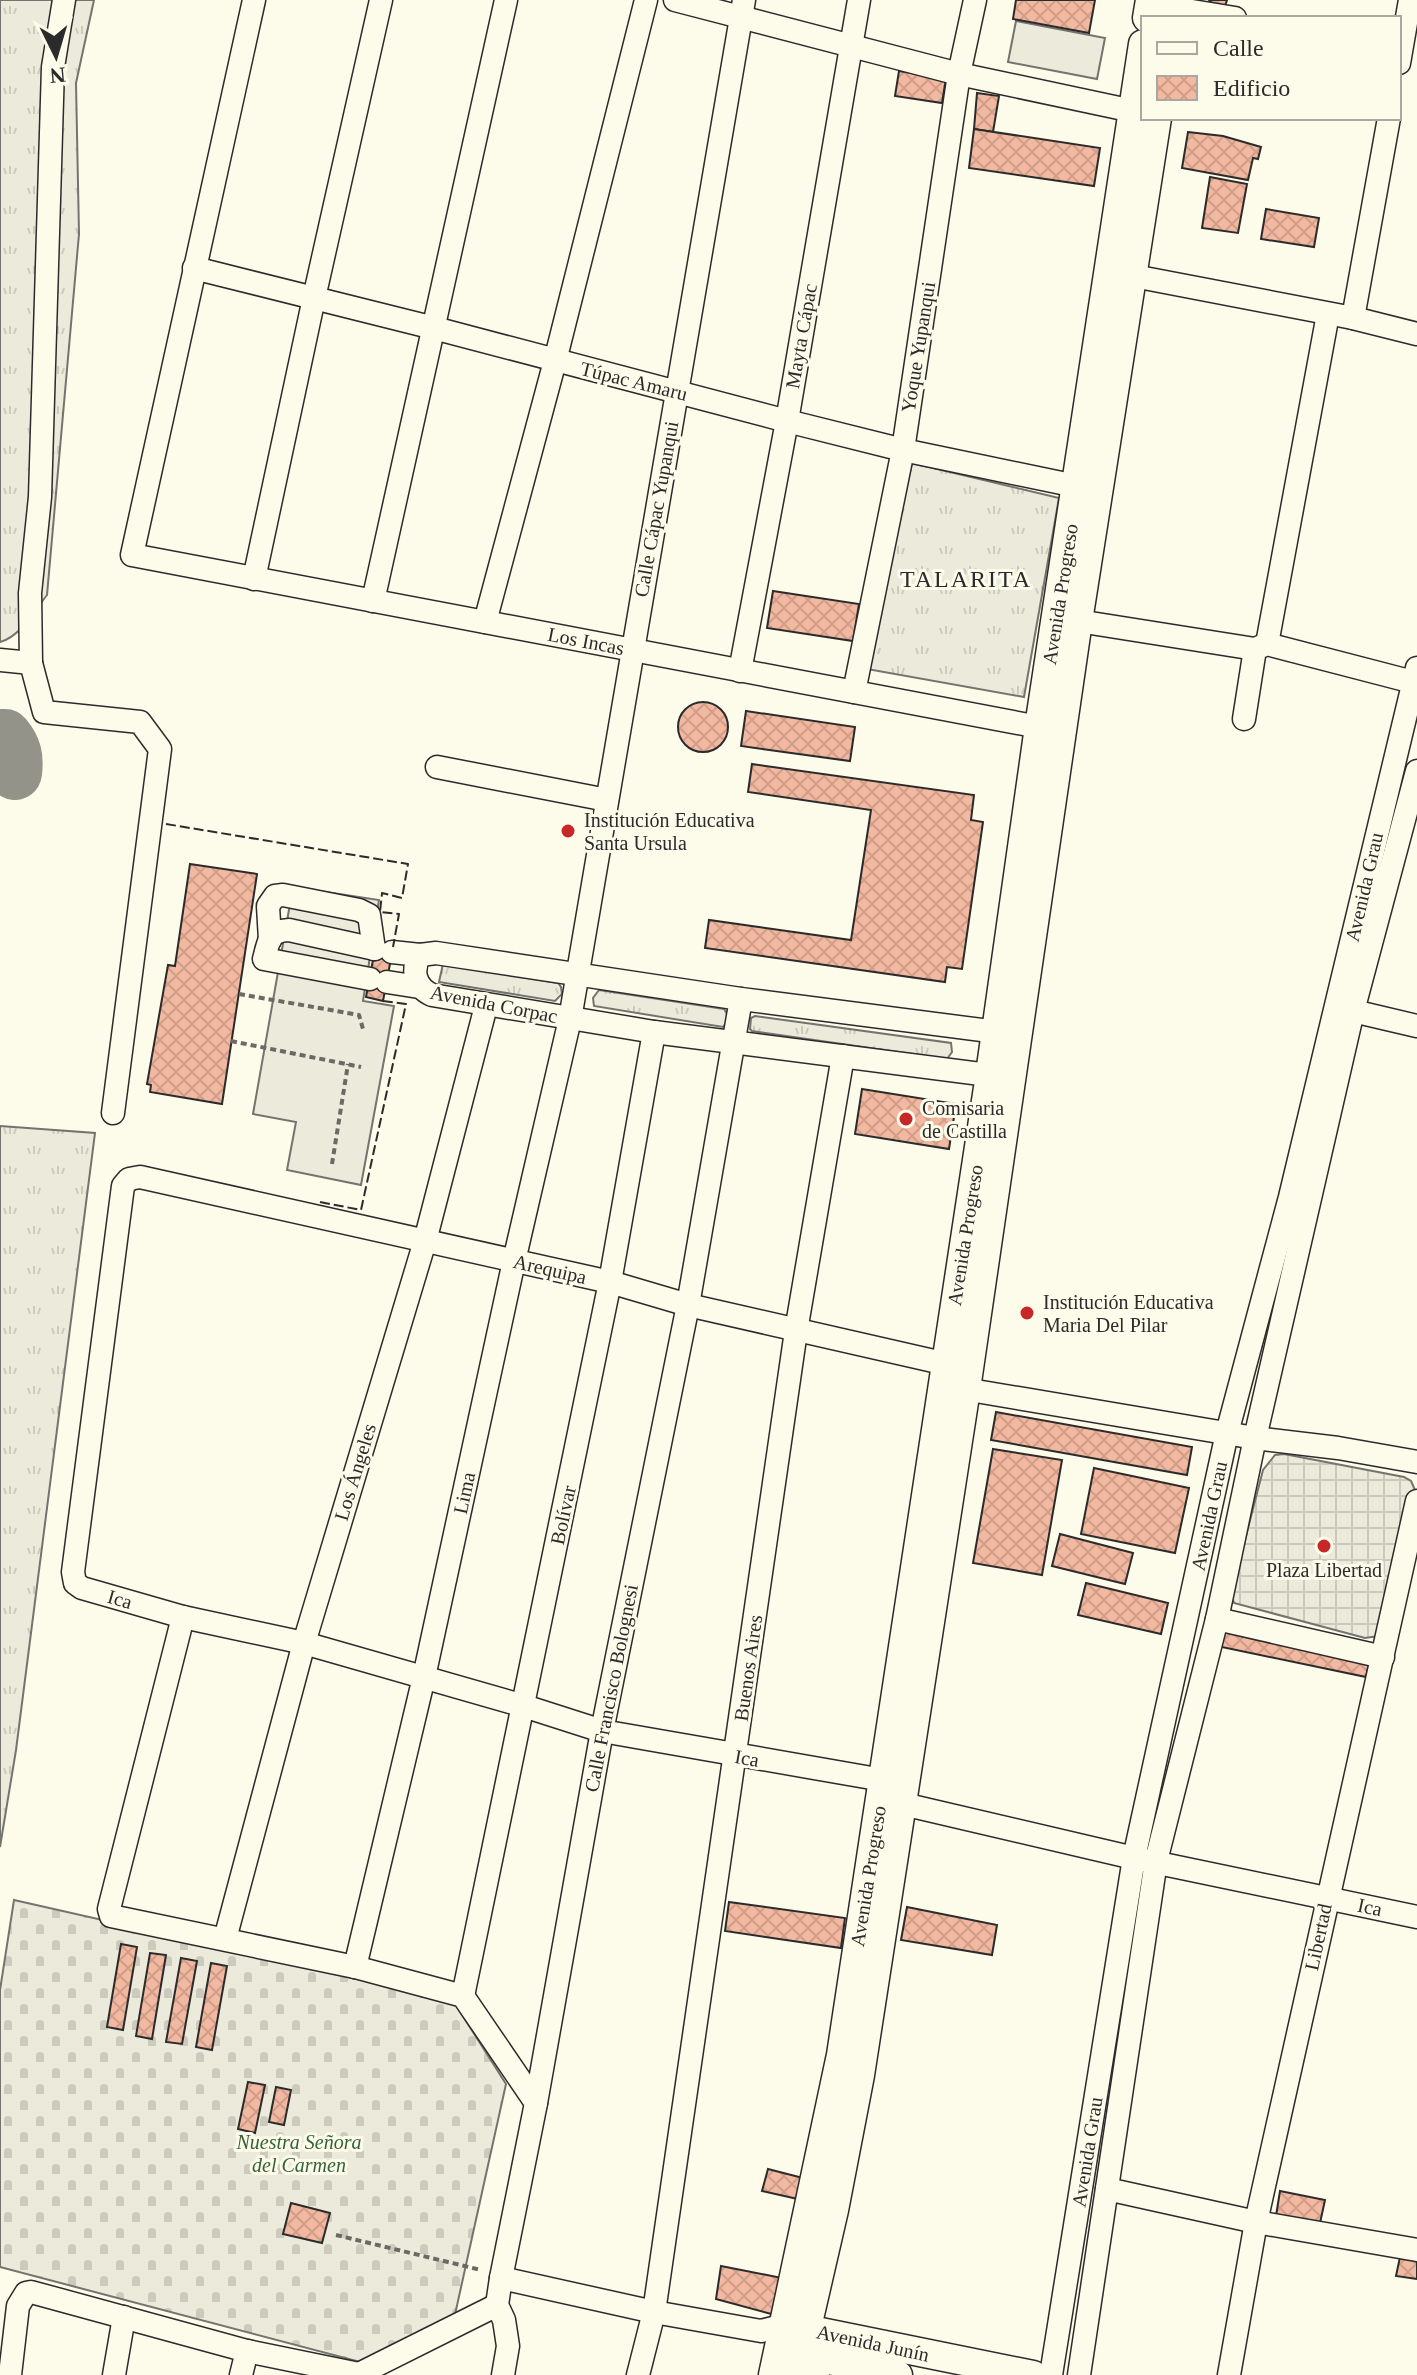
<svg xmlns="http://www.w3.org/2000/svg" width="1417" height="2375" font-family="'Times New Roman',serif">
  <defs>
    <pattern id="grass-tufts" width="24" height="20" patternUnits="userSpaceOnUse" patternTransform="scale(2)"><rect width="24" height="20" fill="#ecebdb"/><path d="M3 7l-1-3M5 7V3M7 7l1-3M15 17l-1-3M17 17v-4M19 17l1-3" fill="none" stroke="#cbcabc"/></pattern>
    <pattern id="cemetery-stones" width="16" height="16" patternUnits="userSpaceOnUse" patternTransform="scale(2)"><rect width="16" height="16" fill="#ecebdb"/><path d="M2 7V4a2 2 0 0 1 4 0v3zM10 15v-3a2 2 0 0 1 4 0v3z" fill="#cbcabc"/></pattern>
    <pattern id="plaza-grid" width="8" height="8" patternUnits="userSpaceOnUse" patternTransform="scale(2)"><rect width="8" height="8" fill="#eceadb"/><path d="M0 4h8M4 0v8" fill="none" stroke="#cbc9bc"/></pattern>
    <pattern id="building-cross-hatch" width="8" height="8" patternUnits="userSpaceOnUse" patternTransform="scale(2)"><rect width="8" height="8" fill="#f2b8a0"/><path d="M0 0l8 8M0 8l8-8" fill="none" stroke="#d09e8a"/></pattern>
  </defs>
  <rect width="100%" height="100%" fill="#fdfbea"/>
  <!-- grass -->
  <g fill="url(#grass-tufts)" stroke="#74746e" stroke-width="2">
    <path d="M0,0H94L76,83L79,234L47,595C35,610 20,637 0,642Z"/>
    <polygon points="912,463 1059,498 1024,697 867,669"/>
    <polygon points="443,964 558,983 561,987 562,994 555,1001 439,982"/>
    <polygon points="599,990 724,1009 729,1016 728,1021 723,1027 594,1006 593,998"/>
    <polygon points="755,1016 951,1043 952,1052 947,1059 752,1031 750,1029 751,1018"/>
    <polygon points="0,1126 95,1133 16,1750 0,1847"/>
  </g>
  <!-- cemetery -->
  <polygon fill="url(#cemetery-stones)" stroke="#74746e" stroke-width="2" points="14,1900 452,1999 506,2084 454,2319 364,2363 0,2267 0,1990"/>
  <!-- garden -->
  <polygon fill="#ecebdb" stroke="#74746e" stroke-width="2" points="1016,21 1105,38 1097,79 1008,62"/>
  <!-- parking -->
  <polygon fill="#eceadb" stroke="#74746e" stroke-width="2" points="293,887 379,900 363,1001 394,1006 361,1185 287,1170 296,1122 253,1114"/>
  <!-- plaza -->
  <polygon fill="url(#plaza-grid)" stroke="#74746e" stroke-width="2" points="1284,1454 1404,1477 1411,1481 1415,1490 1414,1497 1379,1636 1365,1638 1234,1603 1231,1594 1263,1470 1275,1455"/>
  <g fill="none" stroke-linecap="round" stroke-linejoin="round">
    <!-- taxiway -->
    <path stroke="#94938a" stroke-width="54" d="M0,736H5C15,748 17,757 15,773"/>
  </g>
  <!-- building -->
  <g fill="url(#building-cross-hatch)" stroke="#2b2b2b" stroke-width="2">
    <polygon points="1016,0 1095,0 1089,33 1013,19"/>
    <polygon points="1209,0 1227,0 1225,6 1213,4"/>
    <polygon points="899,71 946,78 942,103 895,96"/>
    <polygon points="977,93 999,96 993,132 974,129"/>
    <polygon points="974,129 1100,148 1094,186 969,168"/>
    <polygon points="1188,132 1223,136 1261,147 1258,159 1253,158 1248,180 1182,168"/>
    <polygon points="1210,177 1247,184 1238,233 1202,228"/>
    <polygon points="1266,209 1319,218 1314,247 1261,239"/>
    <polygon points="773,591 859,604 853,641 767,628"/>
    <circle cx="703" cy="727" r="25"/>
    <polygon points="746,711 855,727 850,761 741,746"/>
    <polygon points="752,764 974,795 971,820 983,822 962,969 947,967 945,982 705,948 709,920 851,940 871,810 748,792"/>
    <polygon points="190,864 257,874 222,1104 150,1092 151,1085 147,1084 168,965 175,966"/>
    <polygon points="376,944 393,948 383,1001 366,997"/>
    <polygon points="862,1089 956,1104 949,1149 855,1134"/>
    <polygon points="996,1412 1192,1447 1187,1475 991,1440"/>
    <polygon points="993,1449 1062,1460 1042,1575 973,1563"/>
    <polygon points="1094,1468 1189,1488 1175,1553 1081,1534"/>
    <polygon points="1060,1534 1133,1553 1125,1584 1052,1566"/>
    <polygon points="1086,1583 1168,1603 1161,1634 1078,1615"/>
    <polygon points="1232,1628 1370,1659 1366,1677 1217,1646 1219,1634"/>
    <polygon points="729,1902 845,1918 841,1948 725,1931"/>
    <polygon points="907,1907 997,1925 992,1955 901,1940"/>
    <polygon points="121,1944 137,1947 123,2030 107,2027"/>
    <polygon points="150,1953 166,1955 152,2039 136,2036"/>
    <polygon points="181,1958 197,1961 182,2044 166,2042"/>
    <polygon points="211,1963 227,1966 212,2050 196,2047"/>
    <polygon points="248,2082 265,2085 255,2133 238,2129"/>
    <polygon points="276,2087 291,2090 284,2125 269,2122"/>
    <polygon points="768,2169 803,2178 802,2200 762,2191"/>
    <polygon points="1280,2191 1325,2200 1320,2223 1276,2216"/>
    <polygon points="291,2203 330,2213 322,2243 283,2234"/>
    <polygon points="1400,2257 1417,2259 1417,2279 1396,2276"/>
    <polygon points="721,2266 782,2278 775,2315 716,2299"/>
  </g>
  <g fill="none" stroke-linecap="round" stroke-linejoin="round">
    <!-- minor casing -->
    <g stroke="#2b2b2b" stroke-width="25">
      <g id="minor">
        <polyline points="254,0 132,555 1039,727"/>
        <polyline points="675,0 959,74 1133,111"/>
        <polyline points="1173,8 1235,18"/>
        <polyline points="1399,63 1410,0"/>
        <polyline points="194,268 434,328 787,421 903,450 1076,486"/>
        <polyline points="1118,273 1353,318 1417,334"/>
        <polyline points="1353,318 1389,118"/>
        <polyline points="254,579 314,298 381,0"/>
        <polyline points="373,601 506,0"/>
        <polyline points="1078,621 1255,649 1267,644 1413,682"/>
        <polyline points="485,622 555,361 646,0"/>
        <polyline points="1267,644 1328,314"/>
        <polyline points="0,660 31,663 44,712 140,722 160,749 113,1113"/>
        <polyline points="31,663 30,593 40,497 53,67 64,0"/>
        <polyline points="740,671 787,421 859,0"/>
        <polyline points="854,692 903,450 959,74 975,0"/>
        <polyline points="1244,719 1255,649"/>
        <polyline points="437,767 607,800"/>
        <polyline points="270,940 268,906 275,896 283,895 359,910 369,915 374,949"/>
        <polyline points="392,952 420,955"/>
        <path d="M370,979L264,959C269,941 268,931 289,930L375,949"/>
        <polyline points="387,982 419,987"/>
        <polyline points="1353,1011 1417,1026"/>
        <path d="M1004,1077L654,1032L432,995C415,987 411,971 420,955L436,953L741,999L1013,1034"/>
        <polyline points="960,1367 688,1305 610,1282 140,1177 129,1179 123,1186 73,1572 75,1583 82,1588 183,1617 304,1643 524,1706 602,1731 883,1780 903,1804 1134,1858 1417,1917"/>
        <polyline points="952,1387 1255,1438 1338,1448 1417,1462"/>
        <polyline points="183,1617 109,1909 111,1916 355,1967 463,1996 536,2103"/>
        <polyline points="1217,1619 1383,1657"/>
        <polyline points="225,1939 304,1643 425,1241 486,1006"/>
        <polyline points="355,1967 424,1677 514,1261 570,1019 744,0"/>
        <polyline points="463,1996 610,1282 654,1032"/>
        <polyline points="1107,2189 1256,2222 1417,2250"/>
        <polyline points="501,2278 654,2312 761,2331 785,2325"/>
        <polyline points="801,2352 818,2375"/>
        <polyline points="10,2375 18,2306 26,2293 31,2292 247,2351 359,2374 497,2305"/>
        <polyline points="114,2375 124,2317"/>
        <polyline points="241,2375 247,2351"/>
        <polyline points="503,2375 508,2346 504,2320 497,2305 501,2278 536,2103 602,1731 688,1305 741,999"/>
        <polyline points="638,2375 654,2312 796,1331 843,1056"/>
        <polyline points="1051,2375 1134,1858 1227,1433 1290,1197 1417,668"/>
        <polyline points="1079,2375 1156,1861 1217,1619 1255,1438 1353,1011 1417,771"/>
        <polyline points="1229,2375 1256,2222 1417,1501"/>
      </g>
    </g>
    <!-- major casing -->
    <g stroke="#2b2b2b" stroke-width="31">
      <g id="major">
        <polyline points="1147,18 1150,0"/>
        <polyline points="1172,18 1175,0"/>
        <polyline points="791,2326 1033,2375"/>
        <polyline points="783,2346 834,2361 898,2375"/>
        <polyline points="773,2375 841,2055 989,1081 1039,727 1143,44"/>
        <polyline points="796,2375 834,2210 860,2075 966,1389 1078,621 1157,118"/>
      </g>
    </g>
    <!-- path -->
    <g stroke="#6a6964" stroke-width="4" stroke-dasharray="6 4" stroke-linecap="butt">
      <polyline points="239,994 359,1015 363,1029"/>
      <polyline points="231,1041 361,1067"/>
      <polyline points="332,1164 348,1064"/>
      <polyline points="336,2235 481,2270"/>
    </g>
    <!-- minor -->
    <use href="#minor" stroke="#fdfbea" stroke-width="22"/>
    <!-- major -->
    <use href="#major" stroke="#fdfbea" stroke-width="28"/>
    <!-- fence -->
    <g stroke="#2b2b2b" stroke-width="2" stroke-dasharray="10 4" stroke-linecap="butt">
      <polyline points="166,824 408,864 402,898 382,893 380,912 399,914 393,947"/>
      <polyline points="320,1202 361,1210 406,1004 383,1001 384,998"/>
    </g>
  </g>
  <!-- markers -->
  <g fill="#c62828" stroke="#fdfbea" stroke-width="3">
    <circle cx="568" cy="831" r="8"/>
    <circle cx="906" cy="1119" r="8"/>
    <circle cx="1027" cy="1313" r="8"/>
    <circle cx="1324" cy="1546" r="8"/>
  </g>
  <g text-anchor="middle" stroke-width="6" stroke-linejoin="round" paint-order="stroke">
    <!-- street labels -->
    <g font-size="20" fill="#2b2b2b" stroke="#fdfbea">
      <text transform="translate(801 336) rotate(-80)" y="7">Mayta Cápac</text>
      <text transform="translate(918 347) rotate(-81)" y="7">Yoque Yupanqui</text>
      <text transform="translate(634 381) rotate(14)" y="7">Túpac Amaru</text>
      <text transform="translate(656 509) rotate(-80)" y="7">Calle Cápac Yupanqui</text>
      <text transform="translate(1060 594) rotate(-81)" y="7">Avenida Progreso</text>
      <text transform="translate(586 641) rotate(11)" y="7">Los Incas</text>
      <text transform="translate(1364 887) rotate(-77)" y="7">Avenida Grau</text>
      <text transform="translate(494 1004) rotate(11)" y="7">Avenida Corpac</text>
      <text transform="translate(965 1235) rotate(-81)" y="7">Avenida Progreso</text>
      <text transform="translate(550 1269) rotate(13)" y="7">Arequipa</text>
      <text transform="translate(355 1472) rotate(-73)" y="7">Los Ángeles</text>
      <text transform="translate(464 1493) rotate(-78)" y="7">Lima</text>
      <text transform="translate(563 1515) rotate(-78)" y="7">Bolívar</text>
      <text transform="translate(1209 1516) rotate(-78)" y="7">Avenida Grau</text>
      <text transform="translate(120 1599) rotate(16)" y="7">Ica</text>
      <text transform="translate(748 1668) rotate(-82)" y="7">Buenos Aires</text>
      <text transform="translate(611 1688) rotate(-79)" y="7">Calle Francisco Bolognesi</text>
      <text transform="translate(747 1758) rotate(10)" y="7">Ica</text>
      <text transform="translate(868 1876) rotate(-81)" y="7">Avenida Progreso</text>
      <text transform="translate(1370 1907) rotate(12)" y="7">Ica</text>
      <text transform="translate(1318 1937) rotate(-78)" y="7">Libertad</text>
      <text transform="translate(1087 2152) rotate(-81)" y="7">Avenida Grau</text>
      <text transform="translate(873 2343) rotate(12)" y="7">Avenida Junín</text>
    </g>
    <!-- poi labels -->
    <g font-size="20" fill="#2b2b2b" stroke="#fdfbea" text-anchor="start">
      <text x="584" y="827">Institución Educativa<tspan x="584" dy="23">Santa Ursula</tspan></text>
      <text x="922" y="1115">Comisaria<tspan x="922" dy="23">de Castilla</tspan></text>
      <text x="1043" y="1309">Institución Educativa<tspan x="1043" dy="23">Maria Del Pilar</tspan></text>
      <text x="1324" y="1577" text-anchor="middle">Plaza Libertad</text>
    </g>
    <!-- park labels -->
    <g font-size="20" font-style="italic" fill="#34623c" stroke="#fdfbea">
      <text x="299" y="2149">Nuestra Señora<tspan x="299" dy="23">del Carmen</tspan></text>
    </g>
    <!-- quarter labels -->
    <g font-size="24" letter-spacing="2" fill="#2b2b2b" stroke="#fdfbea">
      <text x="966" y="587">TALARITA</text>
    </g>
  </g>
  <!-- legend -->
  <rect x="1141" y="16" width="260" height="104" fill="#fdfbea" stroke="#a9a89e" stroke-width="2"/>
  <rect x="1157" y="42" width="40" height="12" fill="#fdfbea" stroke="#a9a89e" stroke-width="2"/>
  <text x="1213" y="56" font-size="24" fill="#2b2b2b">Calle</text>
  <rect x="1157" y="76" width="40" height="24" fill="url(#building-cross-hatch)" stroke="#a9a89e" stroke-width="2"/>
  <text x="1213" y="96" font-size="24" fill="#2b2b2b">Edificio</text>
  <!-- north arrow -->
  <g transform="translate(56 56) rotate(175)" stroke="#fdfbea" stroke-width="6" paint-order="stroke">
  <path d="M0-6L14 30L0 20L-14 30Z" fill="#2b2b2b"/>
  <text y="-12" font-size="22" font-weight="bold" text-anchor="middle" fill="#2b2b2b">N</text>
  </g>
</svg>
